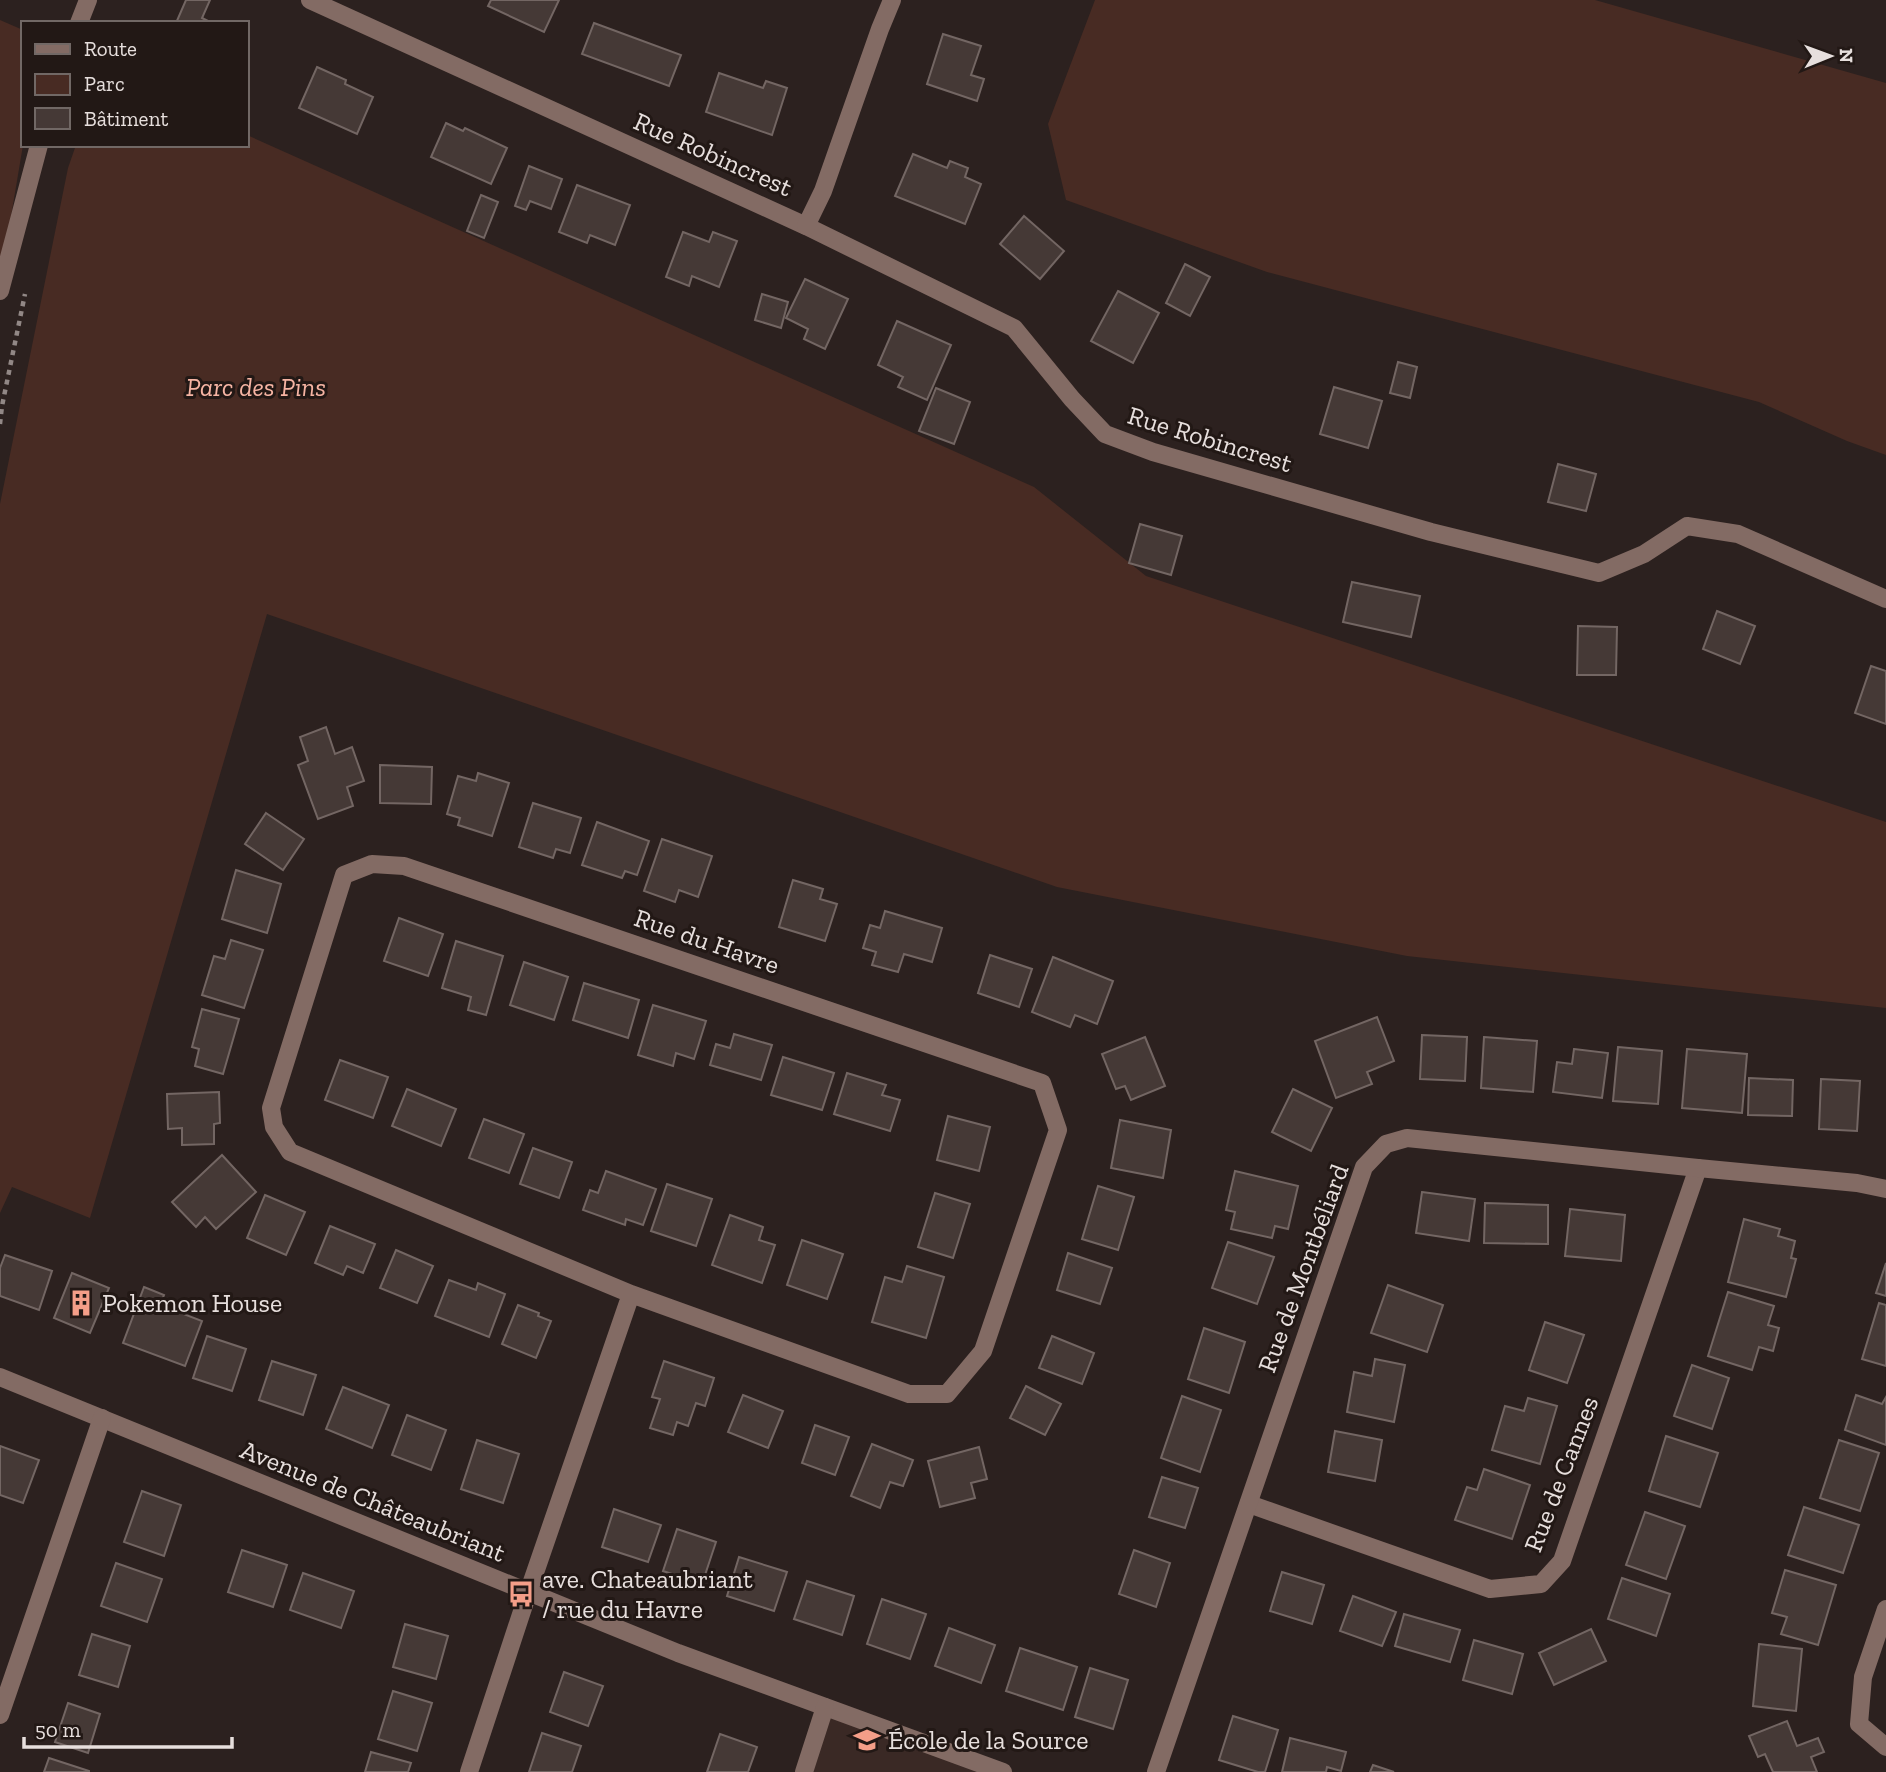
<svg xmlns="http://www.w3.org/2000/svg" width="1886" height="1772" font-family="'Zilla Slab',serif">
  <rect width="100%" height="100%" fill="#2c211f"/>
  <!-- built -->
  <polygon fill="#3a2925" points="825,1707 1014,1772 804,1772"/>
  <!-- green -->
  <g fill="#482b23">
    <polygon points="1095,0 1595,0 1886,83 1886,455 1847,441 1759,402 1267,272 1066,200 1048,124"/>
    <polygon points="0,20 23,30 23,145 0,282"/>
    <polygon points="247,135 1034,487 1146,576 1886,822 1886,1008 1407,956 1057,887 267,614 90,1218 12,1187 0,1213 0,504 68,168 76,145 247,145"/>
  </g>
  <!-- building -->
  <g fill="#453936" stroke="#736663" stroke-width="2">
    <polygon points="186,0 210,0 202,18 212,23 176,23"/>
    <polygon points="491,0 559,0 544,32 488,6"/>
    <polygon points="594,23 681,55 669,86 582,54"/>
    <polygon points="943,34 981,46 971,75 984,79 977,101 927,84"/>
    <polygon points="317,67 346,80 345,84 373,97 357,134 299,108"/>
    <polygon points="719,73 763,88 766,81 787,88 772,135 706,112"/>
    <polygon points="446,123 463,131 465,128 507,148 491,184 431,157"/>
    <polygon points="913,154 947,168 950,161 968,168 965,177 981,184 965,224 895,196"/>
    <polygon points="529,166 562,179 551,209 530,201 526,210 515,206"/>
    <polygon points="577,185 630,205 615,245 590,235 587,243 559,232"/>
    <polygon points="481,195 498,202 484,238 467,231"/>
    <polygon points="1024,216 1064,251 1040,279 1000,244"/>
    <polygon points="683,232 709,242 713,232 737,241 719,287 692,276 689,286 666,277"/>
    <polygon points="1185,264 1210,277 1190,316 1166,303"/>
    <polygon points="805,279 848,299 825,349 804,339 808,329 786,318"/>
    <polygon points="1118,291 1159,313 1133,363 1091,341"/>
    <polygon points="762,294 788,302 781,328 755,320"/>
    <polygon points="897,321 951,345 927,400 898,387 903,377 878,365"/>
    <polygon points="1398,362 1417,367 1410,398 1390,393"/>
    <polygon points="1334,387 1382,401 1368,448 1320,434"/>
    <polygon points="936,388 970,402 954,444 919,431"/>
    <polygon points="1558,464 1596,474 1586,511 1548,502"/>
    <polygon points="1140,524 1182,536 1171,575 1129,563"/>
    <polygon points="1352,582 1420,596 1411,637 1343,622"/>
    <polygon points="1717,611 1755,626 1740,664 1703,649"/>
    <polygon points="1578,626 1617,627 1616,675 1577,675"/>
    <polygon points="1871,666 1886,671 1886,724 1855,713"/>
    <polygon points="326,727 335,754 352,747 364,781 347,787 353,806 318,819 298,765 308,761 300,737"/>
    <polygon points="380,765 432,767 431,804 380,803"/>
    <polygon points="478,773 509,783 492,836 458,825 460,818 447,814 458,776 476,781"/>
    <polygon points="533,803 581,818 570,853 556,849 553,858 519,847"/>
    <polygon points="266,813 304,839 283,870 245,844"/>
    <polygon points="597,822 649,841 637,875 625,871 622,878 582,865"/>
    <polygon points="662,839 712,856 698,897 679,890 675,902 644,891"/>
    <polygon points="236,870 281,884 267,933 222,919"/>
    <polygon points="793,880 823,889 820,899 837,904 825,941 779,927"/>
    <polygon points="885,911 942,928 932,962 904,954 898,972 872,965 876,952 863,948 870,925 880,928"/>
    <polygon points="399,918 443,934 428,976 384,961"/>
    <polygon points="231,940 263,950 244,1008 202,995 214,956 225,959"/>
    <polygon points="456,941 503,956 486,1015 468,1010 471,997 442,988"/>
    <polygon points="990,955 1032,969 1019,1007 978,993"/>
    <polygon points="1053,957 1113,981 1097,1024 1075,1015 1070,1027 1032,1012"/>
    <polygon points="524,962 568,977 554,1020 510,1005"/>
    <polygon points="584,983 639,1000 628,1038 573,1020"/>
    <polygon points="653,1005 706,1021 694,1059 676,1053 673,1066 638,1055"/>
    <polygon points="202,1009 239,1019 223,1074 195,1066 199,1049 192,1047"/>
    <polygon points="1377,1017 1394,1061 1367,1072 1372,1084 1336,1098 1315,1041"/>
    <polygon points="734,1034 772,1045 761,1080 710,1065 716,1044 730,1048"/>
    <polygon points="1422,1035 1467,1037 1465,1081 1420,1079"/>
    <polygon points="1145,1037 1165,1086 1131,1100 1125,1086 1116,1089 1102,1054"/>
    <polygon points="1484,1037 1537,1041 1533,1092 1481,1088"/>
    <polygon points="1618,1047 1662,1051 1658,1104 1613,1101"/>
    <polygon points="1574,1049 1608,1053 1602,1098 1553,1092 1557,1062 1572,1064"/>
    <polygon points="1687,1049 1747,1054 1742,1113 1682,1108"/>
    <polygon points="783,1057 834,1073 822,1110 771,1095"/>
    <polygon points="340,1060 388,1077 373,1118 325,1100"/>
    <polygon points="847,1073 886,1085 882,1095 900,1100 890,1131 834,1114"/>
    <polygon points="1749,1078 1793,1080 1792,1116 1748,1115"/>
    <polygon points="1821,1079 1860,1081 1857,1131 1819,1129"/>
    <polygon points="407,1089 456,1109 441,1146 392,1126"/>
    <polygon points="1293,1089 1332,1108 1311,1151 1272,1132"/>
    <polygon points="219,1092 220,1123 214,1124 214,1144 182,1145 182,1128 168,1129 167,1094"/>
    <polygon points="948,1116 990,1127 979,1171 937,1160"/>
    <polygon points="484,1119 524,1134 509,1173 469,1158"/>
    <polygon points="1120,1120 1171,1130 1163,1178 1111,1168"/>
    <polygon points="533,1148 572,1162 559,1198 520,1184"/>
    <polygon points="222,1155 256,1192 216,1229 205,1217 196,1227 172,1202"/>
    <polygon points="606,1171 656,1189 643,1225 626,1219 625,1225 583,1210 590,1190 598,1193"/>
    <polygon points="1235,1171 1298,1186 1288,1229 1275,1226 1272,1238 1231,1229 1235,1212 1226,1210"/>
    <polygon points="667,1184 712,1199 696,1246 651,1231"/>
    <polygon points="1098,1186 1134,1197 1118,1250 1082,1239"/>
    <polygon points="1422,1192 1475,1199 1469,1241 1416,1233"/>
    <polygon points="935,1193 970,1204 953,1258 918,1247"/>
    <polygon points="265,1195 305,1212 286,1255 247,1238"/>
    <polygon points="1485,1203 1548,1205 1548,1244 1484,1243"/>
    <polygon points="1570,1209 1625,1215 1621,1261 1565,1256"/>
    <polygon points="730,1215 763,1227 759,1240 775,1245 762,1283 712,1265"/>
    <polygon points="1744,1219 1780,1229 1778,1236 1795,1241 1791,1258 1796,1259 1786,1297 1728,1282"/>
    <polygon points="330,1226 375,1244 363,1273 347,1266 343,1275 315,1263"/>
    <polygon points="802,1240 843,1254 827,1299 787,1285"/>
    <polygon points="1228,1242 1274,1257 1257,1304 1212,1288"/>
    <polygon points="396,1250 433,1266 417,1303 380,1288"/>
    <polygon points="1068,1253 1112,1268 1100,1304 1057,1290"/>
    <polygon points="5,1255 52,1271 39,1310 0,1296 0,1268"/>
    <polygon points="1886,1263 1886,1296 1876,1293"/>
    <polygon points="907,1266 944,1277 926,1338 872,1322 885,1277 902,1282"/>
    <polygon points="72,1273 109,1288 90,1333 54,1318"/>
    <polygon points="449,1280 476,1290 478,1283 505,1294 489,1337 435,1316"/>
    <polygon points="1388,1285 1443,1305 1427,1352 1371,1333"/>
    <polygon points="144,1287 164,1295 160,1305 202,1321 185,1366 123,1343"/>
    <polygon points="1728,1292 1774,1306 1768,1325 1779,1328 1773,1351 1759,1347 1752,1370 1708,1356"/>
    <polygon points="1879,1303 1886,1305 1886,1366 1862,1359"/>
    <polygon points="518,1305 539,1313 538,1316 551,1321 536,1358 502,1344"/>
    <polygon points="1545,1322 1584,1335 1567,1383 1529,1370"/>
    <polygon points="1204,1328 1245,1342 1229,1393 1188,1379"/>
    <polygon points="207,1336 246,1349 232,1391 193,1378"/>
    <polygon points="1052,1336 1094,1353 1082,1384 1039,1368"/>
    <polygon points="1375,1359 1405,1365 1394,1422 1347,1412 1354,1372 1372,1376"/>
    <polygon points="272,1361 316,1375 303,1415 259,1400"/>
    <polygon points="664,1361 714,1378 705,1406 696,1403 688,1426 677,1422 673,1435 650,1428 660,1399 652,1397"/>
    <polygon points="1692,1365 1729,1378 1712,1429 1674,1416"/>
    <polygon points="1026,1386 1061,1404 1045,1435 1010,1418"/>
    <polygon points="343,1387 389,1405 372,1448 326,1429"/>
    <polygon points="743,1395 783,1411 768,1448 728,1432"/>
    <polygon points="1856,1395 1882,1404 1886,1397 1886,1445 1845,1430"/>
    <polygon points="1182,1396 1221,1410 1200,1472 1161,1458"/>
    <polygon points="1528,1398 1557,1406 1540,1464 1492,1450 1505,1406 1524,1411"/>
    <polygon points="407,1415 446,1430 431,1470 392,1455"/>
    <polygon points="815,1425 849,1437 835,1475 802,1463"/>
    <polygon points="1335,1431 1382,1440 1375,1481 1328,1472"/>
    <polygon points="1666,1436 1718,1453 1700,1507 1649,1491"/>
    <polygon points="477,1440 519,1454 503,1503 461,1489"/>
    <polygon points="1839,1440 1879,1453 1860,1511 1820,1498"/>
    <polygon points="872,1444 913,1460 903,1486 890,1482 880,1508 851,1496"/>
    <polygon points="0,1446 39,1460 23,1503 0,1495"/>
    <polygon points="979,1447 987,1479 971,1483 975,1498 940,1507 928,1461"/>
    <polygon points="1484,1469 1530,1485 1512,1539 1455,1520 1467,1487 1477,1490"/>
    <polygon points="1162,1477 1198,1488 1185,1528 1149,1517"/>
    <polygon points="142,1491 181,1505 164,1556 124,1542"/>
    <polygon points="1804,1507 1859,1525 1843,1573 1788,1555"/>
    <polygon points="614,1509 661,1525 648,1562 602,1547"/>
    <polygon points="1645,1512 1685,1526 1666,1579 1626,1565"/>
    <polygon points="677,1529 716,1542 702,1584 663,1571"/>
    <polygon points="242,1550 287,1565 273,1607 228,1592"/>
    <polygon points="1134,1550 1170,1563 1156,1607 1119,1594"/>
    <polygon points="739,1557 787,1572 774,1611 727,1596"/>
    <polygon points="116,1563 162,1579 147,1622 101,1606"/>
    <polygon points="1785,1570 1836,1585 1818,1645 1781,1634 1787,1617 1772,1613"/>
    <polygon points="1282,1572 1324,1585 1312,1624 1270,1611"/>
    <polygon points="303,1573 354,1591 341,1628 290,1610"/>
    <polygon points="1622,1578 1670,1594 1656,1636 1608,1619"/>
    <polygon points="807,1581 854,1596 842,1635 794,1619"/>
    <polygon points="1353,1596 1396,1612 1382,1646 1340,1631"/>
    <polygon points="882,1599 926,1614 910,1659 867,1644"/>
    <polygon points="1404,1614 1460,1630 1450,1662 1395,1646"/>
    <polygon points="405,1624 448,1636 436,1679 393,1667"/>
    <polygon points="949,1628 995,1645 981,1683 935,1666"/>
    <polygon points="1591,1629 1606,1661 1554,1685 1539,1653"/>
    <polygon points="92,1634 130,1646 118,1687 79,1675"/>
    <polygon points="1474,1640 1523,1654 1512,1694 1463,1680"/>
    <polygon points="1759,1644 1802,1649 1796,1711 1753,1706"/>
    <polygon points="1020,1648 1077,1667 1063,1710 1006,1691"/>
    <polygon points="1090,1668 1128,1680 1113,1729 1075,1717"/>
    <polygon points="564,1672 603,1686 588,1726 550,1712"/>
    <polygon points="393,1691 432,1703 417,1751 378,1739"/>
    <polygon points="68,1703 100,1714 88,1753 55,1742"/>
    <polygon points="1233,1716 1278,1730 1265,1772 1258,1772 1219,1760"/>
    <polygon points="1787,1721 1797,1746 1818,1738 1824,1752 1811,1757 1817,1772 1773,1772 1765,1754 1758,1757 1749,1736"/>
    <polygon points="542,1733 581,1746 572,1772 529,1772"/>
    <polygon points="720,1734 757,1747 748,1772 707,1772"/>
    <polygon points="1290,1738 1346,1752 1341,1771 1327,1767 1326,1772 1282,1772"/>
    <polygon points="371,1752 411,1763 408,1772 365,1772"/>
    <polygon points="49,1758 89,1771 89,1772 44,1772"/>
    <polygon points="1373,1765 1394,1772 1370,1772"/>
  </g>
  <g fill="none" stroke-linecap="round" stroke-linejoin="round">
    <!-- path -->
    <polyline stroke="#928886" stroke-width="4.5" stroke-dasharray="5 5" stroke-linecap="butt" points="0,424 2,406 25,294"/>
    <!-- minor -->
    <g stroke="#836b64" stroke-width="18">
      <polyline points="310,0 806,226 1014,328 1072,399 1105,434 1153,452 1431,532 1599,573 1644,554 1687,526 1738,534 1886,599"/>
      <polyline points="79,23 88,0"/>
      <polyline points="806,226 823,191 880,29 892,0"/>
      <polyline points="0,291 39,145"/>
      <polyline points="0,1377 678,1653 1003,1772"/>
      <polyline points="1249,1504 1490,1589 1541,1584 1562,1561 1698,1168"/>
      <polyline points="1886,1609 1863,1677 1859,1724 1886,1747"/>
      <polyline points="0,1715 102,1418"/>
      <polyline points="469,1772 528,1593 631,1294 290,1152 274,1127 271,1108 344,875 372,864 404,866 1042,1083 1058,1130 983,1351 947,1394 909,1394 631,1294"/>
      <polyline points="804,1772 825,1707"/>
      <polyline points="1156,1772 1364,1167 1386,1144 1407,1138 1698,1168 1857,1183 1886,1189"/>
    </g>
  </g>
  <!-- icons -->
  <defs>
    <g id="building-bare" transform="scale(2.1)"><path d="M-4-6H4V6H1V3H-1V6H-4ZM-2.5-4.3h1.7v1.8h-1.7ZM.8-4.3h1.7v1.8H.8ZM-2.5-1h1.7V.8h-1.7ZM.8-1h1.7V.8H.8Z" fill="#f49e88" stroke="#221815" stroke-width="2.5" paint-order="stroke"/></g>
    <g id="bus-bare" transform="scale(2.1)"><path d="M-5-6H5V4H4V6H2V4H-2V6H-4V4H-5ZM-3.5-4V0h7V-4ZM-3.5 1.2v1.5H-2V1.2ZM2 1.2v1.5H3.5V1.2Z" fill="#f49e88" stroke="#221815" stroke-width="2.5" paint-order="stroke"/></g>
    <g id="school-bare" transform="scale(2.1)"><path d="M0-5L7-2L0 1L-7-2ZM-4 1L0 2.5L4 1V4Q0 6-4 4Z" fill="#f49e88" stroke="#221815" stroke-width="2.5" paint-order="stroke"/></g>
  </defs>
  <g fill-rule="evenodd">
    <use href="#building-bare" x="81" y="1303"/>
    <use href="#bus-bare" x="521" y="1594"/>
    <use href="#school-bare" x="867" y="1740"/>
  </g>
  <g text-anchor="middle" stroke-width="6" stroke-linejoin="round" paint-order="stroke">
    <!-- street labels -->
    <g font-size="26" fill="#e7dfdd" stroke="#221815">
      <text transform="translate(713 154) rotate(24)" y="9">Rue Robincrest</text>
      <text transform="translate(1210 439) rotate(17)" y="9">Rue Robincrest</text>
      <text transform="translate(707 941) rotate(19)" y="9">Rue du Havre</text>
      <text transform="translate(1303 1268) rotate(-70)" y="9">Rue de Montbéliard</text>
      <text transform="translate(1561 1474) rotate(-69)" y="9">Rue de Cannes</text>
      <text transform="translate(373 1501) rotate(22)" y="9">Avenue de Châteaubriant</text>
    </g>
    <!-- park labels -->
    <g font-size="26" font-style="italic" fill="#f6b4a3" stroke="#221815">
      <text x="256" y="396">Parc des Pins</text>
    </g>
    <!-- poi labels -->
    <g font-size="26" fill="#e7dfdd" stroke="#221815" text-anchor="start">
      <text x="102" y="1312">Pokemon House</text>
      <text x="542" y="1588">ave. Chateaubriant<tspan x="542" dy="30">/ rue du Havre</tspan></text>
      <text x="888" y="1749">École de la Source</text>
    </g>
  </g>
  <!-- legend -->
  <rect x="21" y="21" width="228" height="126" fill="#221815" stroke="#716865" stroke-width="2"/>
  <rect x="35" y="44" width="35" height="10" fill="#836b64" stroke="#716865" stroke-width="2"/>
  <text x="84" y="56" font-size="21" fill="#e7dfdd">Route</text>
  <rect x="35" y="74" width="35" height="21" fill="#482b23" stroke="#716865" stroke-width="2"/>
  <text x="84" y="91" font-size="21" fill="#e7dfdd">Parc</text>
  <rect x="35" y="108" width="35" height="21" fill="#453936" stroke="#716865" stroke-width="2"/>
  <text x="84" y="126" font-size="21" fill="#e7dfdd">Bâtiment</text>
  <!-- north arrow -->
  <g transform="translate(1830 56) rotate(89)" stroke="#221815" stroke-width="5" paint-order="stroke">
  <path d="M0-5L12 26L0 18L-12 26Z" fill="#e7dfdd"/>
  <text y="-10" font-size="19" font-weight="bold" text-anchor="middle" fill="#e7dfdd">N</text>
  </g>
  <!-- scale -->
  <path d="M24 1737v10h208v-10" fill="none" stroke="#e7dfdd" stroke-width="3.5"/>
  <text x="35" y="1737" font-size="21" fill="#e7dfdd" stroke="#221815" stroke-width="5" paint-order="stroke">50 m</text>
</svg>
